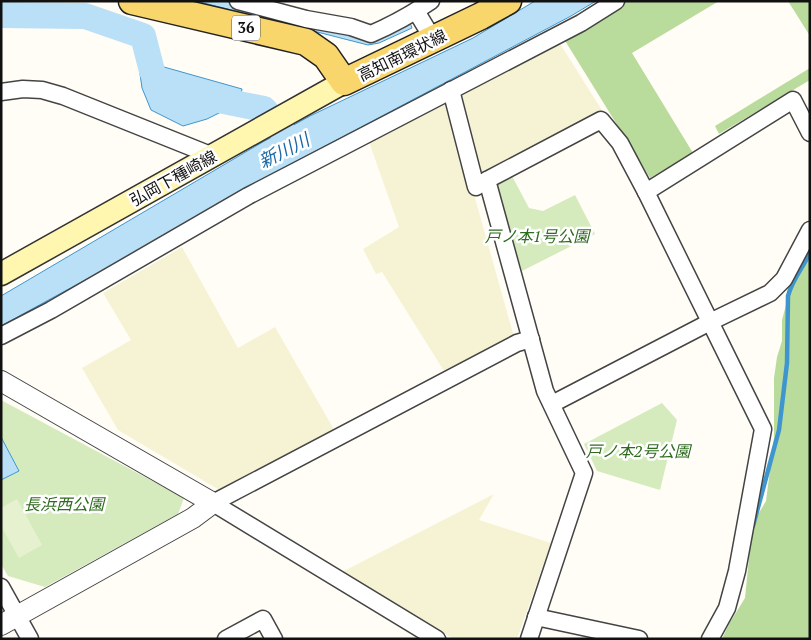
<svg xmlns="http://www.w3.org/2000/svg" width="811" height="640" font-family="'PT Serif','Noto Sans JP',serif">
  <rect width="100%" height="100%" fill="#fffdf5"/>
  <!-- farmland -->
  <g fill="#f6f3d4">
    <polygon points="559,42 603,112 479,173 457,93"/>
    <polygon points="447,98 514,337 444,371 382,272 376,274 363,249 399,227 368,139"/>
    <polygon points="182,247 238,348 275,327 336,433 221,491 118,430 82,368 131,340 103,293"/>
    <polygon points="494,494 479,520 551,543 517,639 454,639 340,573"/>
  </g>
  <!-- green -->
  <g fill="#d5ebbd">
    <polygon points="511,174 529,208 543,211 575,195 595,234 522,271 494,181"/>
    <polygon points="1,400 184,498 178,514 45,587 8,576 1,564"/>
    <polygon points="662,403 677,420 660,490 597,471 584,444"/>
  </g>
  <!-- forest -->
  <g fill="#b9dc9c">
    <polygon points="627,1 719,1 632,53 693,153 650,178 564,39"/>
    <polygon points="788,1 808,1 810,4 810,36"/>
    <polygon points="810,68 810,80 719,134 715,126"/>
    <polygon points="810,243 810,639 722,639 729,624 745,598 749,558 750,528 766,501 774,438 774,378 777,357 782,341 782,320 797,264"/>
  </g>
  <!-- pitch -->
  <polygon fill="#e6f2cf" points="17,499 42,545 19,558 1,526 1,508"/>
  <!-- water -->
  <g fill="#b9e0f7" stroke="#3f96cf">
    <polygon points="196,1 225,1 371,38 409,20 412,28 379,43 368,45"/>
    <polygon points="535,1 596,1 571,16 227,198 118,262 1,326 1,296 261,143 310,116 473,38"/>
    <polygon points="150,37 157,70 162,72 164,67 242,89 238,108 223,111 207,119 183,126 151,110 142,88 135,39"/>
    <polygon points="1,437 19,471 1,480"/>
  </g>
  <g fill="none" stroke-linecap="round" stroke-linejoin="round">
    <!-- stream -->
    <path stroke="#3f96cf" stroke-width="4.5" d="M753,526L779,430L787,363L788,296C792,280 803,267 810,253"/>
    <!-- river -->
    <g stroke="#b9e0f7" stroke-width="26">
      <polyline points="1,15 85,16 143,36 152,71"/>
      <polyline points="204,97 264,109 293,144"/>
    </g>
    <!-- minor casing -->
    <g stroke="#444" stroke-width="19">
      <g id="minor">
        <path d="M238,1L306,19L351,27L371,34C392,25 412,14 431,1"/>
        <polyline points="416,11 433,39"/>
        <polyline points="451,90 476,187 487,180"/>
        <polyline points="1,92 23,89 42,90 63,96 213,156"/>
        <polyline points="646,192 793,100 810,133"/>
        <polyline points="1,336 51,310 248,196 581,23 616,1"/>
        <polyline points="552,404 710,322 770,293 784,279 810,230"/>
        <polyline points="213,503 517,343 531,339"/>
        <polyline points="213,503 437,639"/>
        <polyline points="1,587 30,639"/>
        <polyline points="536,617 639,639"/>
        <polyline points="226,639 263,619 274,639"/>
        <polyline points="529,639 584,473 545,391 487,180 601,120 620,143 646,192 763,429 737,571 727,608 710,639"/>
      </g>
    </g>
    <!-- tertiary casing -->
    <g stroke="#444" stroke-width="22">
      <polyline id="tertiary" points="1,381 213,503 193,518 1,625"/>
    </g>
    <!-- secondary casing -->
    <g stroke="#333" stroke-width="25">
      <polyline id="secondary" points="1,274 344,82"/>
    </g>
    <!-- primary casing -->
    <g stroke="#222" stroke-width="29">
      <polyline id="primary" points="132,1 306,42 326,56 344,82 481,16 508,1"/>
    </g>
    <!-- minor -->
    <use href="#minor" stroke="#fff" stroke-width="16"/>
    <!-- tertiary -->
    <use href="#tertiary" stroke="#fff" stroke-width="20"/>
    <!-- secondary -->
    <use href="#secondary" stroke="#fff6b0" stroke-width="22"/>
    <!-- primary -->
    <use href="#primary" stroke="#f9d66b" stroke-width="26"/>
  </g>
  <g text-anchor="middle" stroke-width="5" stroke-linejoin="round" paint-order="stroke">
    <!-- shield labels -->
    <rect fill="#fff" stroke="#585858" stroke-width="1" x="232" y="15.5" width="28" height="25" rx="4"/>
    <g font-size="15" font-weight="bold" fill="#111">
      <text x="246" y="33">36</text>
    </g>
    <!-- street labels -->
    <g font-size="16" fill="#111" stroke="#fff">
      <text transform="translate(402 55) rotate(-26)" y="6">高知南環状線</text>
      <text transform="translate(173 178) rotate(-29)" y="6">弘岡下種崎線</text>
    </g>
    <!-- park labels -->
    <g font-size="16" font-style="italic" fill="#2f6b1f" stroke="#fff">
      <text x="537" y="242">戸ノ本1号公園</text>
      <text x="638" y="457">戸ノ本2号公園</text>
      <text x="64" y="510">長浜西公園</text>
    </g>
    <!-- water labels -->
    <g font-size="18" font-style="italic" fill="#1768a6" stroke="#fff">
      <text transform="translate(284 151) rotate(-27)" y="6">新川川</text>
    </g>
  </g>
  <!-- border -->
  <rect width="811" height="640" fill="none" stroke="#111111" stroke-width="5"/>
</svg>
